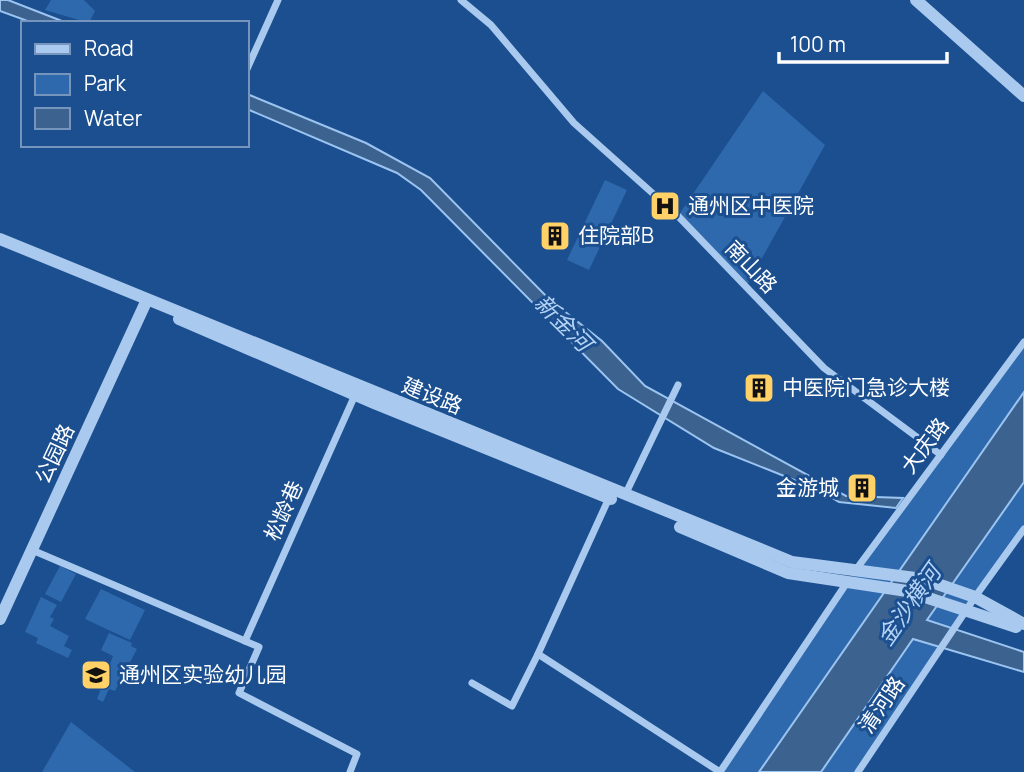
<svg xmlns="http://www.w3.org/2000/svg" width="1024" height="772" font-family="Manrope,'Noto Sans SC',sans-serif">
  <rect width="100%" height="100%" fill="#1b4f8f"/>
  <!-- green -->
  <g fill="#2e69ad">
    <polygon points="51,0 84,0 95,11 89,23 45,10"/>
    <polygon points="763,91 825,145 746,287 678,216"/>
    <polygon points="605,180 627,190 589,270 567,260"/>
    <polygon points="1024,342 1024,392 759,772 720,772 846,584"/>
    <polygon points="1024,482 1024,529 858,772 821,772"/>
    <polygon points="60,566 76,574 61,602 45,594"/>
    <polygon points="101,589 145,610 130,640 85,619"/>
    <polygon points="41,597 57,605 50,617 54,619 50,626 69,636 64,646 72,650 68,658 36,643 38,638 25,632"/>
    <polygon points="109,633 132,643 131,646 137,649 115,691 109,689 103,702 97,699 113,656 101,650"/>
    <polygon points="71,722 135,772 42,772"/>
  </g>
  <!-- water -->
  <g fill="#3c6290" stroke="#9cc4f0" stroke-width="2">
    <polygon points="0,0 8,0 67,23 33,23 0,11"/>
    <polygon points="247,94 366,143 430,178 549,299 602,341 645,386 846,496 903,498 896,508 839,502 819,490 714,448 618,389 421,190 397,173 247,109"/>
    <polygon points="1024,392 1024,482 927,620 1024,652 1024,672 913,639 821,772 759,772"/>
  </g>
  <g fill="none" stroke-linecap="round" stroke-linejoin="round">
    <!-- minor -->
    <g stroke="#a9c9ee" stroke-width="7">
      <polyline points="461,0 491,25 574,123 678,216 824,368 941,455"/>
      <polyline points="247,69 278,0"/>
      <polyline points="625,495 678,385"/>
      <polyline points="609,498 538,654 720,772"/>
      <polyline points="32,550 245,641 355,395"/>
      <polyline points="855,571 1024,342"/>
      <polyline points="245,641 259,647 239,693 357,754 350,772"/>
      <polyline points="472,683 512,706 538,654"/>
      <polyline points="720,772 848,581"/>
      <polyline points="858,772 975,597 1024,529"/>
    </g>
    <!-- tertiary -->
    <g stroke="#a9c9ee" stroke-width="12">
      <polyline points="916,0 1024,96"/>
      <polyline points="0,239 792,562 923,579 975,597 1024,624"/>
      <polyline points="179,319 374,403 611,499"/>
      <polyline points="680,527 788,573 907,591 1016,627"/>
      <polyline points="0,619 145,304"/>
    </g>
  </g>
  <!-- icons -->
  <defs>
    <g id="hospital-square" transform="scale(1.575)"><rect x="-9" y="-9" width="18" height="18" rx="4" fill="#ffd166" stroke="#1b4f8f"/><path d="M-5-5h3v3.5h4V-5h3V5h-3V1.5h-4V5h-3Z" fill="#111"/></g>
    <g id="building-square" transform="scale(1.575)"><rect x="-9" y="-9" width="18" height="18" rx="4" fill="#ffd166" stroke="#1b4f8f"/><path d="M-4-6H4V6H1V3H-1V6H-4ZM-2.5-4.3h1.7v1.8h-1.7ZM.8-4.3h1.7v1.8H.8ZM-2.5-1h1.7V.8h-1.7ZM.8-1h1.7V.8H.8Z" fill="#111"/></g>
    <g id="school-square" transform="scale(1.575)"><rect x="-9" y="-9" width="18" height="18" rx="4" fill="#ffd166" stroke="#1b4f8f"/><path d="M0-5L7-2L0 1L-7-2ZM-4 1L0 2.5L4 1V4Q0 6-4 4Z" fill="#111"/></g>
  </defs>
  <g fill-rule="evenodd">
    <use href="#hospital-square" x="665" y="206"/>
    <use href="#building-square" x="555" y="236"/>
    <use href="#building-square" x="759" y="388"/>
    <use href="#building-square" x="862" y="488"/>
    <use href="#school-square" x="96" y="675"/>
  </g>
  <g text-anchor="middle" stroke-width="6" stroke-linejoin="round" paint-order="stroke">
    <!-- poi labels -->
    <g font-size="21" fill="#fff" stroke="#1b4f8f" text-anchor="start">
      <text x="688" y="213">通州区中医院</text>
      <text x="578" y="243">住院部B</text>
      <text x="782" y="395">中医院门急诊大楼</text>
      <text x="839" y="495" text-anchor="end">金游城</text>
      <text x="119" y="682">通州区实验幼儿园</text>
    </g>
    <!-- street labels -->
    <g font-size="21" fill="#fff" stroke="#1b4f8f">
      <text transform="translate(751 267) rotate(46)" y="7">南山路</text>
      <text transform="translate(432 396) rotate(22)" y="7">建设路</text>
      <text transform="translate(925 446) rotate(-53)" y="7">大庆路</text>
      <text transform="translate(55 454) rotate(-65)" y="7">公园路</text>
      <text transform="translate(284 511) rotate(-66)" y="7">松龄巷</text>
      <text transform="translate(882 705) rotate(-56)" y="7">清河路</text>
    </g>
    <!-- water labels -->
    <g font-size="23" font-style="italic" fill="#b5d3f5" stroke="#1b4f8f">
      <text transform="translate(563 323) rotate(45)" y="8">新金河</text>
      <text transform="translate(909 605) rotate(-55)" y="8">金沙横河</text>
    </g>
  </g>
  <!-- legend -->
  <rect x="21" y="21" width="228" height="126" fill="#1b4f8f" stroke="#7695bc" stroke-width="2"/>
  <rect x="35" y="44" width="35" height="10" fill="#a9c9ee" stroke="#7695bc" stroke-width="2"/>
  <text x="84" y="56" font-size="21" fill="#ffffff">Road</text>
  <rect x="35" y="74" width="35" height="21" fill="#2e69ad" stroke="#7695bc" stroke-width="2"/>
  <text x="84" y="91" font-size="21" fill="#ffffff">Park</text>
  <rect x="35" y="108" width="35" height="21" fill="#3c6290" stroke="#7695bc" stroke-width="2"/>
  <text x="84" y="126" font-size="21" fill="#ffffff">Water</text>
  <!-- scale -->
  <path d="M779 52v10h168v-10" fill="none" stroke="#ffffff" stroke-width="3.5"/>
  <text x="790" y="52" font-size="21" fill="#ffffff" stroke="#1b4f8f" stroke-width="5" paint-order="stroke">100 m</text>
</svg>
